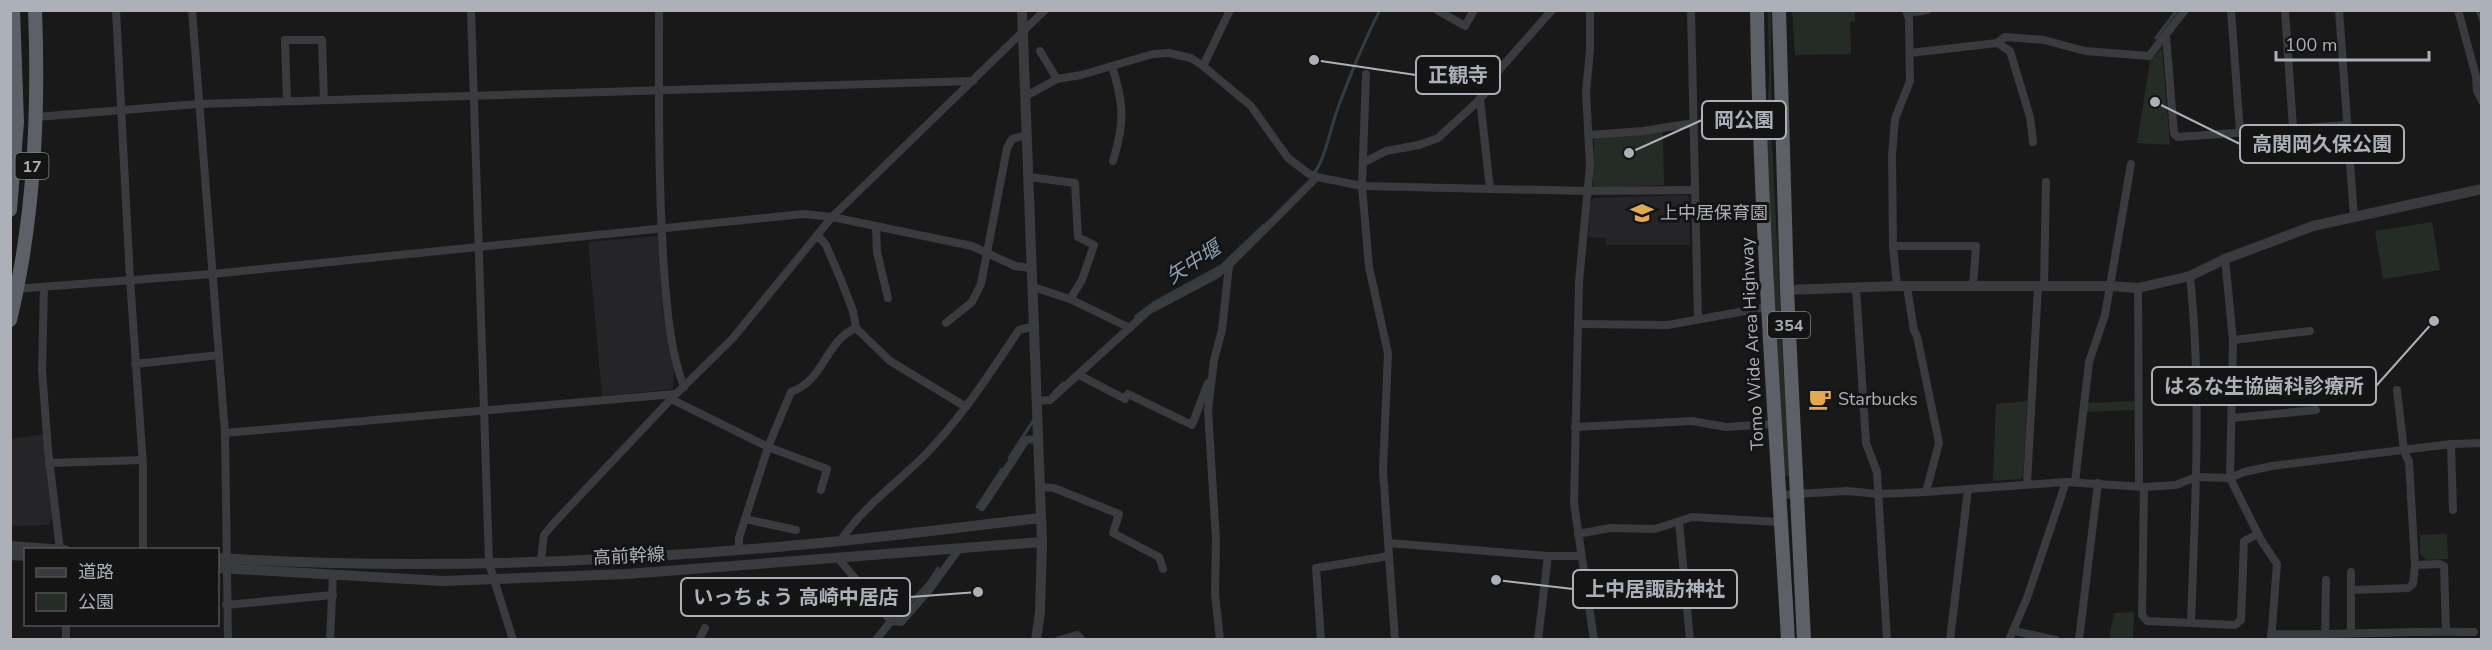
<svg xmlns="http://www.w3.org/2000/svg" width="2492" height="650" font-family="'Nunito Sans','Noto Sans JP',sans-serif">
  <rect width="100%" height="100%" fill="#19191a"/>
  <!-- built -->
  <g fill="#252527">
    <polygon points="1687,195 1689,198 1690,245 1606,245 1606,238 1588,237 1591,202 1594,198"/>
    <polygon points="658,236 663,313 674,372 673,389 602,396 588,242"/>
    <polygon points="43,434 52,519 48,525 11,526 11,439"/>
  </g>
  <!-- green -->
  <g fill="#252c26">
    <polygon points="1768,11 1771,11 1772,143 1789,476 1783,477 1766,129 1769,76"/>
    <polygon points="1792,11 1855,11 1855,21 1850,22 1851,54 1795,55"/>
    <polygon points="2162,49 2170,145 2137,143 2150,61"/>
    <polygon points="1663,130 1664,185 1593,188 1594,140 1598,137"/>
    <polygon points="2432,222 2440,270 2383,279 2375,231"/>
    <polygon points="2027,401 2023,477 2020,479 1993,481 1996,404"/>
    <polygon points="2134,401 2134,410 2087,412 2087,403"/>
    <polygon points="2447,534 2448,559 2427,560 2420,554 2420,535"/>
    <polygon points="2134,612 2133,639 2109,639 2114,613"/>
  </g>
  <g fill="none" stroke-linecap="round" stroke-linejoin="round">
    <!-- stream -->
    <g stroke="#333c42" stroke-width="3">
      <polyline points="2477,10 2482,23"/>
      <polyline points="2156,38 2177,10"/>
      <path d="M1313,175C1327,156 1330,127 1339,105C1351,73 1364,41 1380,10"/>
      <polyline points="1136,316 1155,302 1221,266 1264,225"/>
      <polyline points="1053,393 1063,383"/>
      <polyline points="1009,458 1033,421"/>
      <polyline points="977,507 1002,469"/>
      <polyline points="897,617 929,582 938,568"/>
    </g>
    <!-- minor -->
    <g stroke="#3a3b3f" stroke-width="8">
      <polyline points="116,10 130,279 143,465 143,550"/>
      <polyline points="192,10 225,433 228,640"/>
      <polyline points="471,10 489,563 513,640"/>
      <path d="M659,10C659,97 658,184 664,270C667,309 670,351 684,387"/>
      <polyline points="1437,10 1465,26 1474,10"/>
      <polyline points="1590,10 1590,50 1586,92 1590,165 1579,282 1574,503 1594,640"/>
      <polyline points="1691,10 1698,319"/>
      <polyline points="2231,10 2240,132"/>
      <polyline points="2285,10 2293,128"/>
      <polyline points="2339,10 2354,217"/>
      <polyline points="2458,10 2476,76 2477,91 2482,101"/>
      <polyline points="1908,13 1927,10"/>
      <polyline points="2166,35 2174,134 2178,137 2347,125"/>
      <polyline points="1997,43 2010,51 2030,117 2033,142"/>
      <polyline points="1040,51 1057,79"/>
      <polyline points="1910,53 1997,43 2005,37 2044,40 2085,51 2149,56 2185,10"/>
      <path d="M1112,66C1124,105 1125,122 1113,161"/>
      <polyline points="1203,66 1230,10"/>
      <polyline points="1366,74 1362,186 1369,267 1388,353 1383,470 1395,640"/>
      <polyline points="1026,96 1057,79 1081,75 1153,54 1169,53 1191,58 1203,66 1251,106 1288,158 1309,174 1317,177 1362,186 1587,191 1693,190"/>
      <polyline points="1480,99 1490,189"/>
      <polyline points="287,101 285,40 322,40 324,100"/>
      <polyline points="36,117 198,104 973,81"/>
      <polyline points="1589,135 1643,131 1694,123"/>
      <polyline points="1363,163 1386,151 1419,145 1438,138 1475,104 1486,92 1499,70 1552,10"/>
      <polyline points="1029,177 1075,183 1078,237 1094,245 1082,280 1070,299"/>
      <polyline points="876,228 877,252 888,298"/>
      <polyline points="818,236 826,245 841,280 853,311 856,328 890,361 966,407"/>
      <polyline points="1893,246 1976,246 1973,286"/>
      <polyline points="2225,259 2233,340 2230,478 2261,540 2277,564 2271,640"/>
      <path d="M2190,276C2202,391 2195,507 2191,623"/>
      <polyline points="1897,286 1893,246 1892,155 1895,119 1910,81 1909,19 1906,10"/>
      <polyline points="2044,286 2046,182"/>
      <polyline points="44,287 42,370 48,450 60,550"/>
      <polyline points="1033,287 1070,299 1130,328"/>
      <polyline points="1907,287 1914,331 1917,336 1939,443 1926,492"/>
      <polyline points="1856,288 1866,443 1877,472 1887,640"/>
      <polyline points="2138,288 2139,487"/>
      <polyline points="14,289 212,274 803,214 832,217 972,246 1015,266 1032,268"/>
      <polyline points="946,323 972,302 981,284 1007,148 1012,139 1027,135"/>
      <polyline points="1578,324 1668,325 1767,307"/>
      <polyline points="2233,340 2310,331"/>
      <polyline points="135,364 219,355"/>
      <polyline points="1079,375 1125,399 1128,394 1192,425 1208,383"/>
      <polyline points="671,399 768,447 827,469 821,490"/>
      <polyline points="1038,401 1050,400 1148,311 1216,275 1229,265 1317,177"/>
      <polyline points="2232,418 2316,410"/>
      <polyline points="1575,427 1692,421 1726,427 1774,424"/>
      <polyline points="225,433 675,394"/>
      <polyline points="2451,444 2453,510"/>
      <polyline points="49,463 143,460"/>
      <polyline points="2075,482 2089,362 2105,315 2131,164"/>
      <polyline points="2027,483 2038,286"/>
      <polyline points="1040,487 1054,488 1119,514 1113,533 1159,557 1163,569"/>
      <polyline points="2144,487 2142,615 2147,621 2235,625 2241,620 2244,541 2258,534"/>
      <polyline points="1779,495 1847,491 1878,494 1926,492 2066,482 2144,487 2176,485 2196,477 2230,478 2244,472 2272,466 2451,444 2482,443"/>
      <polyline points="982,507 1026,440 1038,439"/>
      <polyline points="1679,522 1690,640"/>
      <path d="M796,530L745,519L768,447L791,392C825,380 825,341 856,328"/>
      <polyline points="1578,534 1610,528 1655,529 1692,517 1781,522"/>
      <path d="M841,540C863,507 897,483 925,455C962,417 990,373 1019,330L1035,326"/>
      <polyline points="1388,543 1548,556 1581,556"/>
      <polyline points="739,550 739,538 745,519"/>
      <polyline points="837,557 891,621 901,622 929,590 959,549"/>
      <polyline points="541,560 544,535 553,524 671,399 733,338 832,217 1045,10"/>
      <polyline points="2415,565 2439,564 2444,566 2446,631"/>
      <polyline points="2351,590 2408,588 2413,584 2415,565 2409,462 2404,451 2397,390"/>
      <polyline points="226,605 333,595"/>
      <polyline points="66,624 66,640"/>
      <polyline points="2014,631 2056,640"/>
      <polyline points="2351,633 2351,572"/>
      <path d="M2271,634C2339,636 2406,630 2474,632"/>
      <polyline points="330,640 333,575"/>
      <polyline points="699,640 705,628"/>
      <polyline points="876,640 891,621"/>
      <polyline points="1059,640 1077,635 1082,640"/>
      <polyline points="1220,640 1215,593 1216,540 1208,410 1214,360 1222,330 1229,265"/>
      <polyline points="1321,640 1316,568 1389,556"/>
      <polyline points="1538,640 1548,556"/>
      <polyline points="1950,640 1968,489"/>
      <polyline points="2009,640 2027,598 2066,482"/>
      <polyline points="2079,640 2098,483"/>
      <polyline points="2325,640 2326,580"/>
    </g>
    <!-- tertiary -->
    <g stroke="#3a3b3f" stroke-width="10">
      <polyline points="1022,10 1042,542 1040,612 1036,640"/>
      <polyline points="1787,290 1897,286 2110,286 2138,288 2190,276 2225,259 2313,226 2482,189"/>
      <polyline points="10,546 65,550"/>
      <polyline points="10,555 26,556"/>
      <path d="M218,558C409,570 606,563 798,545C879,538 960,527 1041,518"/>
      <polyline points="218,568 443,581 627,574 1042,542"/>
    </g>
    <!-- trunk -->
    <g stroke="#5e6067" stroke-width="14">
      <path d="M1757,10C1760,221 1776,430 1788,640"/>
      <polyline points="1779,10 1787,290 1804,640"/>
      <polyline points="10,210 17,122 13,10"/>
      <path d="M10,320C34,221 39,111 35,10"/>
    </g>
  </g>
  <!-- icons -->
  <defs>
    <g id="school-bare" transform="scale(1.8)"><path d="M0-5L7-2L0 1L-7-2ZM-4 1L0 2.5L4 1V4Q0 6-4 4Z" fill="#e2aa49" stroke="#141415" stroke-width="2.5" paint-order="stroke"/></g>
    <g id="cafe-bare" transform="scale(1.8)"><path d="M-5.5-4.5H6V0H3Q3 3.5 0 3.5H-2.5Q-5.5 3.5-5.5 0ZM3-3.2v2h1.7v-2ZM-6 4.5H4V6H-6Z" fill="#e2aa49" stroke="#141415" stroke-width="2.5" paint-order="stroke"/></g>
  </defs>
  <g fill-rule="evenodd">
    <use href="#school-bare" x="1642" y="213"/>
    <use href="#cafe-bare" x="1820" y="399"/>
  </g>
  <g text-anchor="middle" stroke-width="6" stroke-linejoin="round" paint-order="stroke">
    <!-- shield labels -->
    <g fill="#141415" stroke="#7e8188" stroke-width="1.5">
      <rect x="15.5" y="153" width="33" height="26" rx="4.5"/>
      <rect x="1768" y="312" width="42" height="26" rx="4.5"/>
    </g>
    <g font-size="16" font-weight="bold" fill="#acb0b9">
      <text x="32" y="172">17</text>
      <text x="1789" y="331">354</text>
    </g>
    <!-- poi labels -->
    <g font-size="18" fill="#acb0b9" stroke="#141415" text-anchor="start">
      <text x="1660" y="219">上中居保育園</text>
      <text x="1838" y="405">Starbucks</text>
    </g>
    <!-- street labels -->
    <g font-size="18" fill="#acb0b9" stroke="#141415">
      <text transform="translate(1752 344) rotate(-93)" y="6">Tomo Wide Area Highway</text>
      <text transform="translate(629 556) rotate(-3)" y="6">高前幹線</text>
    </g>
    <!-- water labels -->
    <g font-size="20" font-style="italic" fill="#879eb0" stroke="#141415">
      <text transform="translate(1193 262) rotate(-33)" y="7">矢中堰</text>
    </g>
  </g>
  <!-- callouts -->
  <path fill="none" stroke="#acb0b9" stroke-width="2" d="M1314 60L1416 75M1629 153L1702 120M2155 102L2240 144M2434 321L2376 386M1496 580L1573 589M978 592L910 597"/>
  <g fill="#acb0b9" stroke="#141415" stroke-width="2">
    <circle cx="1314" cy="60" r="6"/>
    <circle cx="1629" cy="153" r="6"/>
    <circle cx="2155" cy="102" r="6"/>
    <circle cx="2434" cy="321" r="6"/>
    <circle cx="1496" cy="580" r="6"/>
    <circle cx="978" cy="592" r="6"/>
  </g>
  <g fill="#141415" stroke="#acb0b9" stroke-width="2">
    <rect x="1416" y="56" width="84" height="38" rx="6"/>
    <rect x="1702" y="101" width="84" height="38" rx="6"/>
    <rect x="2240" y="125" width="164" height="38" rx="6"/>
    <rect x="2152" y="367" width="224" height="38" rx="6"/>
    <rect x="1573" y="570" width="164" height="38" rx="6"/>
    <rect x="681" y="578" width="229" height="38" rx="6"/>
  </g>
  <g font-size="20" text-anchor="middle" font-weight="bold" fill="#acb0b9">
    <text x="1458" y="82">正観寺</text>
    <text x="1744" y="127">岡公園</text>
    <text x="2322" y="151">高関岡久保公園</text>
    <text x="2264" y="393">はるな生協歯科診療所</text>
    <text x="1655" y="596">上中居諏訪神社</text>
    <text x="796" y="604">いっちょう 高崎中居店</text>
  </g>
  <!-- border -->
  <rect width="2492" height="650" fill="none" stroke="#acb0b9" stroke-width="24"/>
  <!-- legend -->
  <rect x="24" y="548" width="195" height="78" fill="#141415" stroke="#515257" stroke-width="1.5"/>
  <rect x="36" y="568" width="30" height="9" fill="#3a3b3f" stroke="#515257" stroke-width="1.5"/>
  <text x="78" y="578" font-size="18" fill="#acb0b9">道路</text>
  <rect x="36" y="593" width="30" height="18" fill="#252c26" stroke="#515257" stroke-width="1.5"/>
  <text x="78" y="608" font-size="18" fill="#acb0b9">公園</text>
  <!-- scale -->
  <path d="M2276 51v9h153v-9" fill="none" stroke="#acb0b9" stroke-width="3"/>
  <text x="2285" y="51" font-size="18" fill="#acb0b9" stroke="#141415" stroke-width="4.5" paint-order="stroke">100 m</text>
</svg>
